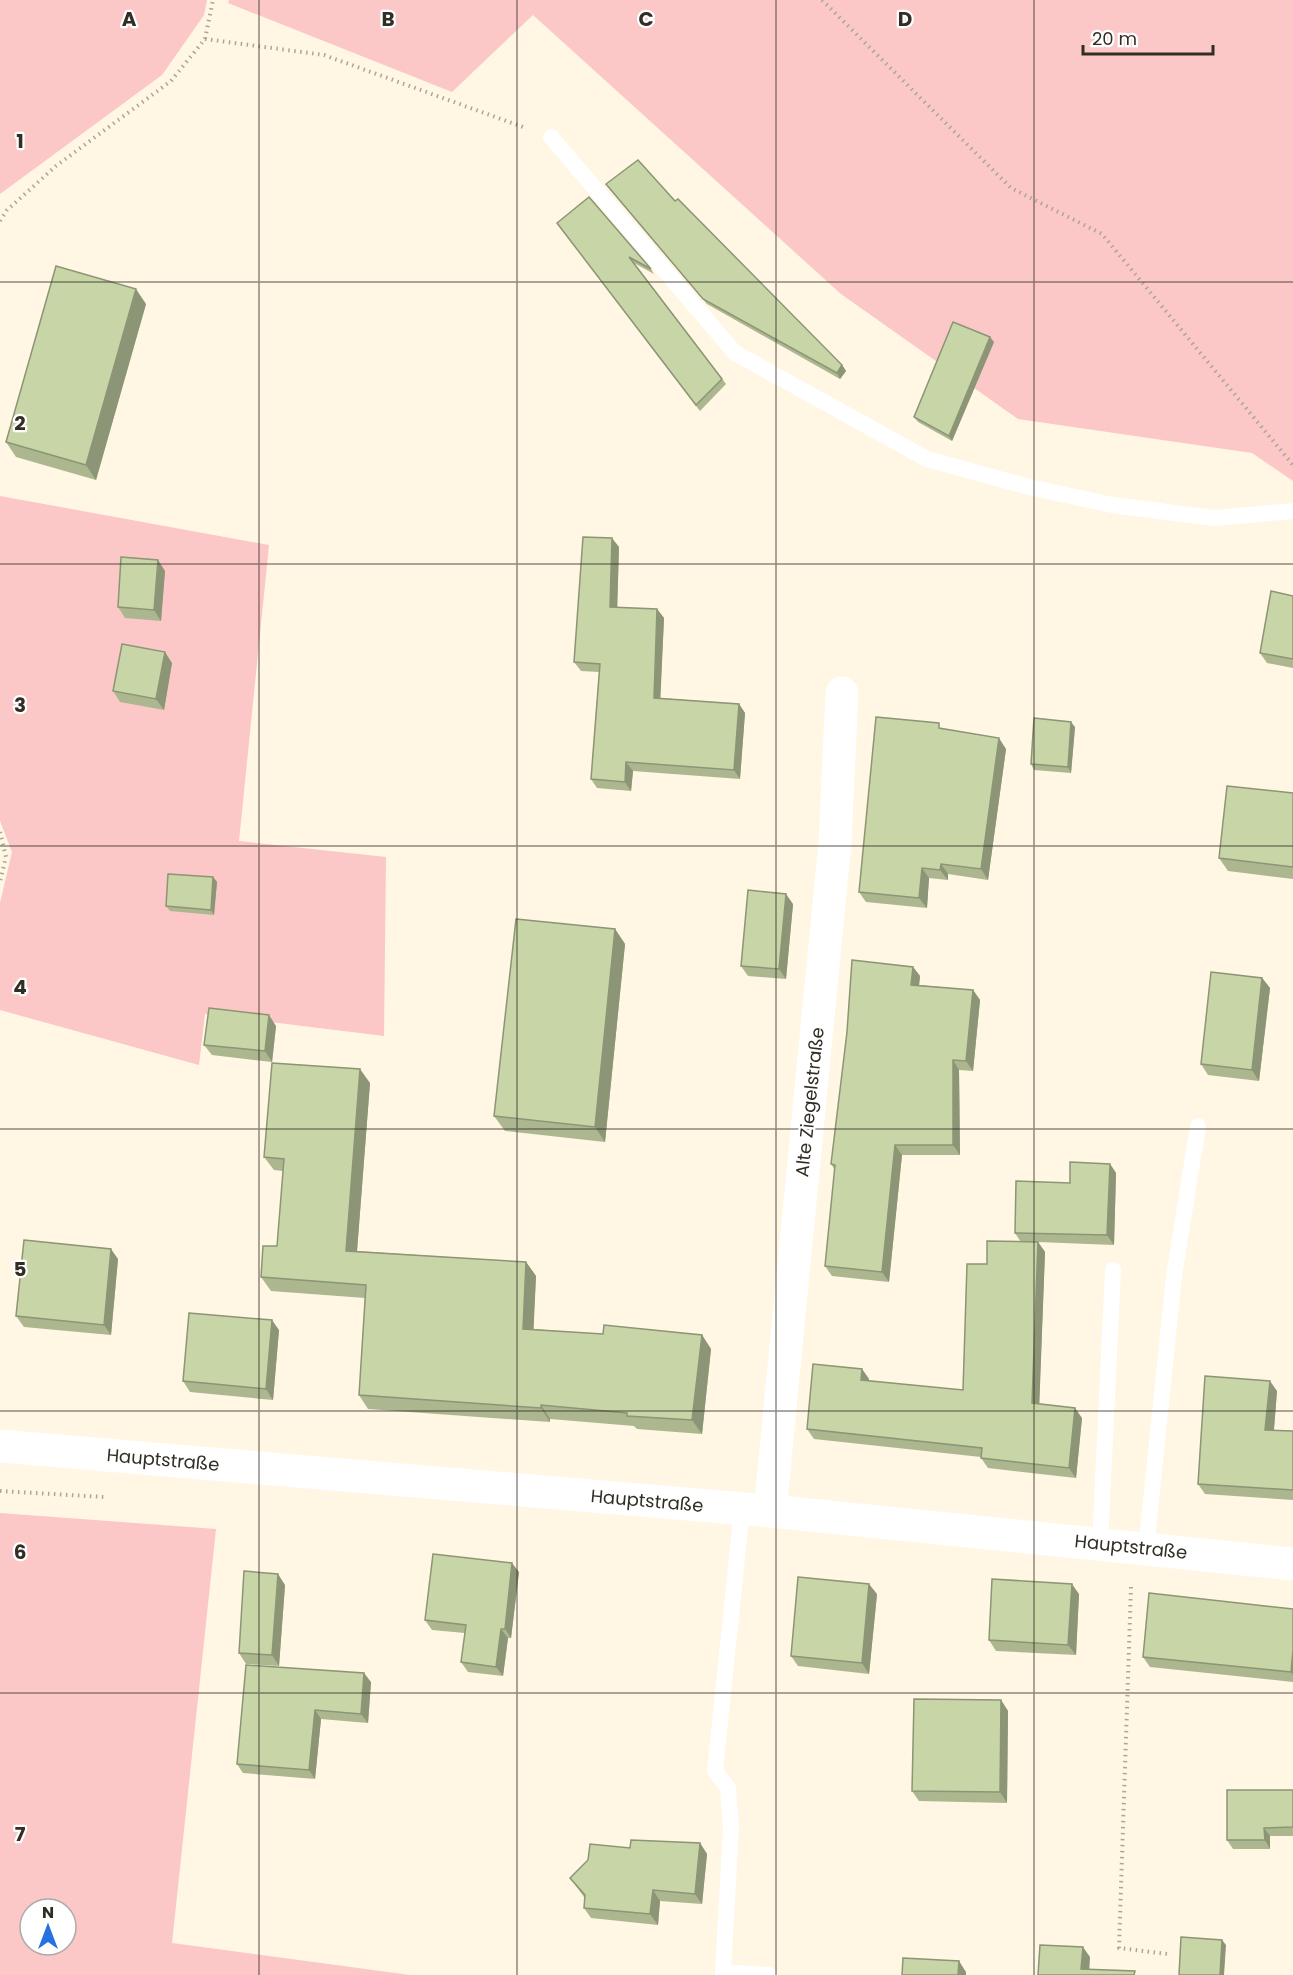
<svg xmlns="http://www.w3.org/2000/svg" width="1293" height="1975" font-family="Poppins,sans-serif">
  <rect width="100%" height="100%" fill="#fff6e4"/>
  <!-- green -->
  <g fill="#fbc7c7" fill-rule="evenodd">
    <polygon points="0,0 207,0 204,15 162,75 0,194"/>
    <polygon points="229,0 1293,0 1293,481 1252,453 1018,419 841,294 533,15 452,92 228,3"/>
    <polygon points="0,496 269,545 239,841 386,857 384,1036 205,1014 199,1065 0,1010 0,903 12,852 0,821"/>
    <path d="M0,1513L216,1529L172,1943L410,1975H0ZM30,1909H66V1945H30Z"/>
  </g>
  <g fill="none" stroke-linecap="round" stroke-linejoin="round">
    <!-- path -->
    <g stroke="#ada697" stroke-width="4" stroke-dasharray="1.5 4.5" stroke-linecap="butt">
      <polyline points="822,0 1011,188 1102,234 1293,465"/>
      <polyline points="205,39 324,55 523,127"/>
      <polyline points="0,221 7,210 56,166 171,81 205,39 213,0"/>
      <polyline points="0,832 6,857 0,882"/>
      <polyline points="0,1491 104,1497"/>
      <polyline points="1131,1587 1119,1948 1168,1954"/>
    </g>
    <!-- service -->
    <g stroke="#fff" stroke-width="16">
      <polyline points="551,137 735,353 927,459 1025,486 1112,505 1215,518 1293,511"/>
      <polyline points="742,1509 715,1771 728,1788 731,1827 723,1972 769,1975"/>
      <polyline points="1100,1544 1113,1270"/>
      <polyline points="1146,1549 1174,1276 1198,1126"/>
    </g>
    <!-- minor -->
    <polyline stroke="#fff" stroke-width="33" points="770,1511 835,842 842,693"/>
    <!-- secondary -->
    <polyline stroke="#fff" stroke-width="33" points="0,1446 770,1511 1293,1564"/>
  </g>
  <!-- wall -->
  <g fill="#acb790">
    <polygon points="606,184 675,201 842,365 846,371 840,379 707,304"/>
    <polygon points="589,197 651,269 654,274 634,263 726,384 700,411 557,223"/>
    <polygon points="146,304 96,480 16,457 6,442"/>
    <polygon points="994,342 952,441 918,422 914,417"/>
    <polygon points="619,547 617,608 657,609 664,618 660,698 739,704 745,713 740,779 633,771 631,791 597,788 591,779 599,672 581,671 574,662"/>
    <polygon points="165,571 161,621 125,618 118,607"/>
    <polygon points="1293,596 1293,668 1267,663 1260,653"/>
    <polygon points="172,663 164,710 120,702 113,691"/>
    <polygon points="1075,727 1071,773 1034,770 1031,764"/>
    <polygon points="944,729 1006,749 988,880 948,874 948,880 929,878 927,908 866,902 859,892"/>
    <polygon points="1293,793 1293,879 1228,871 1219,858"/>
    <polygon points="213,877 217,882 214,915 170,911 166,906"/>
    <polygon points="793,904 786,979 748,976 741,966"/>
    <polygon points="615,929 625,944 605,1142 505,1131 494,1116"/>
    <polygon points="913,967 920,976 919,985 973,990 980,1000 973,1071 959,1070 960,1155 902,1155 889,1282 832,1276 825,1266 835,1170 831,1164"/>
    <polygon points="1262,978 1270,988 1259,1081 1208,1075 1201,1064"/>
    <polygon points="276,1026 272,1062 212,1055 204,1045"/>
    <polygon points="370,1083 357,1251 526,1262 536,1276 533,1329 603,1334 702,1335 711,1349 702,1434 637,1429 634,1426 550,1419 550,1422 368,1409 359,1395 365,1298 271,1291 261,1277 277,1246 283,1171 274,1170 264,1157"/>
    <polygon points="1110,1164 1116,1173 1114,1245 1038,1242 1045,1252 1039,1404 1082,1418 1076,1478 988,1468 981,1458 981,1457 814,1439 807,1429 862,1369 869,1379 869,1381 963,1390 987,1264 1021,1242 1015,1233 1070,1183"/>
    <polygon points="118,1259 111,1335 24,1327 16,1316"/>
    <polygon points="279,1330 273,1400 190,1392 183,1381"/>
    <polygon points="1277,1391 1274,1430 1293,1431 1293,1500 1205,1494 1198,1484"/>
    <polygon points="519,1572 511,1638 508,1638 503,1676 468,1672 461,1662 465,1633 432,1630 425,1620"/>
    <polygon points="285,1585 279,1666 246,1664 239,1653"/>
    <polygon points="877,1594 869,1674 798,1666 791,1656"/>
    <polygon points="1079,1594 1076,1655 996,1651 989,1640"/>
    <polygon points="1293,1609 1293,1682 1150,1667 1143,1657"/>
    <polygon points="246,1665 371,1682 368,1723 321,1719 315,1779 243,1773 237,1764"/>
    <polygon points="1001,1700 1008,1711 1007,1803 919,1801 912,1791"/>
    <polygon points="1293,1790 1293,1836 1270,1836 1270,1849 1233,1849 1227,1840"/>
    <polygon points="700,1843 707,1854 702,1904 660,1901 658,1925 591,1918 584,1908 584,1897 570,1878 630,1848"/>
  </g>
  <!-- shaded-wall -->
  <g fill="#8c9575">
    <polygon points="136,289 146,304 96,480 86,465"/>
    <polygon points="990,337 994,342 952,441 949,436"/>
    <polygon points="842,365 846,371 840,379 837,373"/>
    <polygon points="612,538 619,547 617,616 610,607"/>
    <polygon points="158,560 165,571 161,621 154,610"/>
    <polygon points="657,609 664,618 660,707 654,698"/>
    <polygon points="165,652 172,663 164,710 156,699"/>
    <polygon points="739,704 745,713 740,779 734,770"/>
    <polygon points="1071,722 1075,727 1071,773 1068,767"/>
    <polygon points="999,738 1006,749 988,880 981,869"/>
    <polygon points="626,762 633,771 631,791 625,782"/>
    <polygon points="941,864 948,874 948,880 940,870"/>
    <polygon points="922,868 929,878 927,908 919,898"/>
    <polygon points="213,877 217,882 214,915 211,910"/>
    <polygon points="786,894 793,904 786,979 779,969"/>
    <polygon points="615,929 625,944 605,1142 595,1127"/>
    <polygon points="913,967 920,976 918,995 911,985"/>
    <polygon points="1262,978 1270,988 1259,1081 1252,1070"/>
    <polygon points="973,990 980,1000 973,1071 966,1061"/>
    <polygon points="269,1015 276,1026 272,1062 265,1051"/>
    <polygon points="953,1060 959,1070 960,1155 953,1145"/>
    <polygon points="360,1069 370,1083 356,1264 346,1251"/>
    <polygon points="895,1145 902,1155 889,1282 882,1272"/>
    <polygon points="1110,1164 1116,1173 1114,1245 1107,1235"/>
    <polygon points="1038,1242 1045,1252 1039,1413 1032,1403"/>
    <polygon points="111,1249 118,1259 111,1335 104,1325"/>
    <polygon points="526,1262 536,1276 533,1342 523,1329"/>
    <polygon points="272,1320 279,1330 273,1400 266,1389"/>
    <polygon points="702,1335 711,1349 702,1434 692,1420"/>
    <polygon points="862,1369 869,1379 868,1390 861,1380"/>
    <polygon points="1270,1381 1277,1391 1273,1440 1265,1430"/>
    <polygon points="541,1405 550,1419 550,1422 541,1408"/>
    <polygon points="1075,1408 1082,1418 1076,1478 1069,1468"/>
    <polygon points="512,1563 519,1572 511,1638 505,1629"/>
    <polygon points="278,1574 285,1585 279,1666 272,1655"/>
    <polygon points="869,1584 877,1594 869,1674 862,1663"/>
    <polygon points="1072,1584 1079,1594 1076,1655 1068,1645"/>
    <polygon points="501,1629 508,1638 503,1676 496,1667"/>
    <polygon points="1293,1650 1293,1675 1291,1672"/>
    <polygon points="364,1673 371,1682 368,1723 361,1714"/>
    <polygon points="1001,1700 1008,1711 1007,1803 1000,1792"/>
    <polygon points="315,1710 321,1719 315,1779 309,1770"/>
    <polygon points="1264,1828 1270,1836 1270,1849 1265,1840"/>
    <polygon points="700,1843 707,1854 702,1904 695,1894"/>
    <polygon points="653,1890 660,1901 658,1925 650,1914"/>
    <polygon points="1222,1940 1226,1945 1224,1975 1220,1975"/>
    <polygon points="1083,1947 1090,1957 1089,1975 1081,1969"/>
    <polygon points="959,1961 966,1972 966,1975 958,1975"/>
  </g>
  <!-- building -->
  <g fill="#c8d5a7" stroke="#8c9575" stroke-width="1.5">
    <polygon points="638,160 675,201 678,199 842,365 837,373 703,299 606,184"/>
    <polygon points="589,197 651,269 629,257 722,379 696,405 557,223"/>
    <polygon points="56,266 136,289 86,465 6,442"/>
    <polygon points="953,322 990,337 949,436 914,417"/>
    <polygon points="583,537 612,538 610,607 657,609 654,698 739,704 734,770 626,762 625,782 591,779 600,664 574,662"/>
    <polygon points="121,557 158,560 154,610 118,607"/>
    <polygon points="1271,591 1293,596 1293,659 1260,653"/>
    <polygon points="122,644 165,652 156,699 113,691"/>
    <polygon points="876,717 939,723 939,728 999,738 981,869 941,864 940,870 922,868 919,898 859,892"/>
    <polygon points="1034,718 1071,722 1068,767 1031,764"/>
    <polygon points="1227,786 1293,793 1293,867 1219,858"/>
    <polygon points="168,874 213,877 211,910 166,906"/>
    <polygon points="748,890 786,894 779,969 741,966"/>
    <polygon points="516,919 615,929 595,1127 494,1116"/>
    <polygon points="852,960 913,967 911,985 973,990 966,1061 953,1060 953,1145 895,1145 882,1272 825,1266 835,1165 831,1164 847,1032"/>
    <polygon points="1211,972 1262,978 1252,1070 1201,1064"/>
    <polygon points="209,1008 269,1015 265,1051 204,1045"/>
    <polygon points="272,1063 360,1069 346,1251 526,1262 523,1329 603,1334 604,1325 702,1335 692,1420 627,1416 627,1413 541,1405 541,1408 359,1395 366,1285 261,1277 263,1246 277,1246 284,1159 264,1157"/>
    <polygon points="1070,1162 1110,1164 1107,1235 1015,1233 1016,1181 1070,1183"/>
    <polygon points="24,1240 111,1249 104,1325 16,1316"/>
    <polygon points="987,1241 1038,1242 1032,1403 1075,1408 1069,1468 981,1458 982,1448 807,1429 813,1364 862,1369 861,1380 963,1390 967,1264 987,1264"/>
    <polygon points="189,1313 272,1320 266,1389 183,1381"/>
    <polygon points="1205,1376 1270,1381 1265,1430 1293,1431 1293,1490 1198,1484"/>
    <polygon points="433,1554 512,1563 505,1629 501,1629 496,1667 461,1662 466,1625 425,1620"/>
    <polygon points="244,1571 278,1574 272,1655 239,1653"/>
    <polygon points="798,1577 869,1584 862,1663 791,1656"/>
    <polygon points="992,1579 1072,1584 1068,1645 989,1640"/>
    <polygon points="1149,1593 1293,1609 1293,1650 1291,1672 1143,1657"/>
    <polygon points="246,1665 364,1673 361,1714 315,1710 309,1770 237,1764"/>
    <polygon points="914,1699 1001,1700 1000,1792 912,1791"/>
    <polygon points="1227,1790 1293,1790 1293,1827 1264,1828 1265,1840 1227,1840"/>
    <polygon points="631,1840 700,1843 695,1894 653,1890 650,1914 584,1908 585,1895 570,1878 588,1860 590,1844 630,1848"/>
    <polygon points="1181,1937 1222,1940 1220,1975 1179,1975"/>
    <polygon points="1040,1945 1083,1947 1081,1969 1135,1971 1134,1975 1038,1975"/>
    <polygon points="903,1958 959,1961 958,1975 902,1975"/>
  </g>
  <!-- grid -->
  <path fill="none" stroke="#322e25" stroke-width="1.5" stroke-opacity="0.55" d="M259,0V1975M517,0V1975M776,0V1975M1034,0V1975M0,282H1293M0,564H1293M0,846H1293M0,1129H1293M0,1411H1293M0,1693H1293"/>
  <g text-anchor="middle" stroke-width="4.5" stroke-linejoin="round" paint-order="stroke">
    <!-- street labels -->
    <g font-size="18" fill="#322e25" stroke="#fff">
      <text transform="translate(810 1102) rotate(-84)" y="6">Alte Ziegelstraße</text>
      <text transform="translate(163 1460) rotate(5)" y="6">Hauptstraße</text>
      <text transform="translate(647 1501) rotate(5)" y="6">Hauptstraße</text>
      <text transform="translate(1131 1547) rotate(6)" y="6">Hauptstraße</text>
    </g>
  </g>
  <g font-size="20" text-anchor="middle" font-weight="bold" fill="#322e25" stroke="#fff" stroke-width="4.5" stroke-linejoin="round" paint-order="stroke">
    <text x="129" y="26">A</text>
    <text x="388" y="26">B</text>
    <text x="646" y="26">C</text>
    <text x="905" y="26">D</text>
    <text x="20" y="148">1</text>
    <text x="20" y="430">2</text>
    <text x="20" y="712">3</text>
    <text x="20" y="994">4</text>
    <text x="20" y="1276">5</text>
    <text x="20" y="1559">6</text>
    <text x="20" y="1841">7</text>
  </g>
  <!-- north arrow -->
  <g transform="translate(48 1927)"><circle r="28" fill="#ffffff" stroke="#adaba8" stroke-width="1.5"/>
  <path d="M0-4.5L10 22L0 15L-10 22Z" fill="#2473de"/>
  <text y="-9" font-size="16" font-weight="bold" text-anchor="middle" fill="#322e25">N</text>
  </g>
  <!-- scale -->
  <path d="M1083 45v9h130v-9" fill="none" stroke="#322e25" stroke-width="3"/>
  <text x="1092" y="45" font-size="18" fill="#322e25" stroke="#ffffff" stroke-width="4.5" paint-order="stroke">20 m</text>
</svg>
